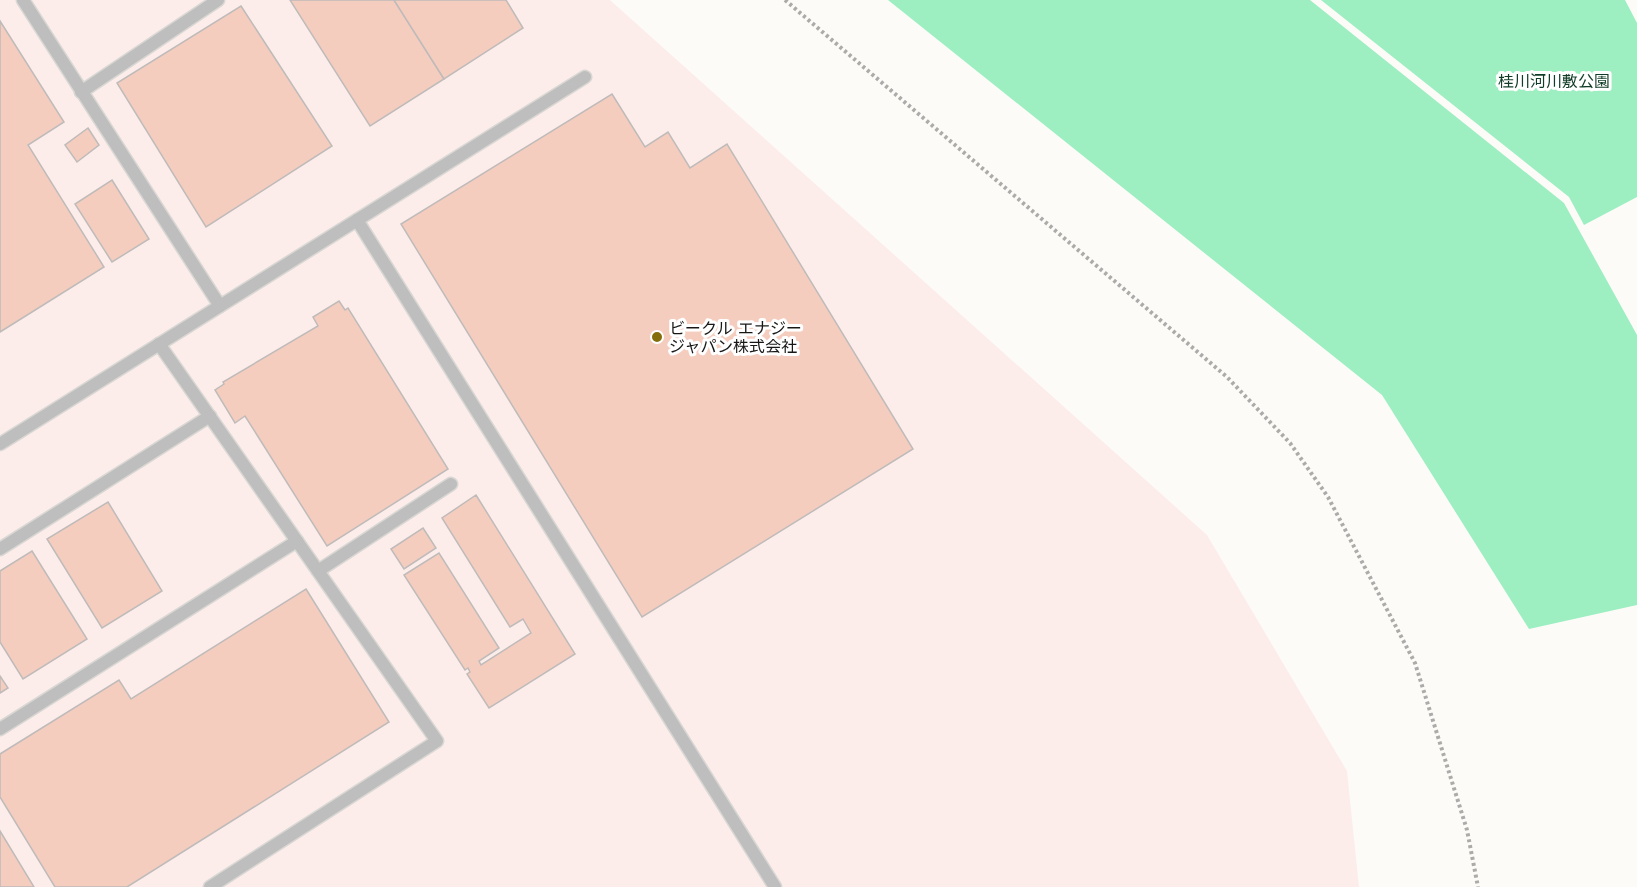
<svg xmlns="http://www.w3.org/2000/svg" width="1637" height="887" font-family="'Work Sans','Noto Sans JP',sans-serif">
  <rect width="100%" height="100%" fill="#fdfbf8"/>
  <!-- industrial -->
  <polygon fill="#fdedea" points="0,0 610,0 1207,535 1347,771 1359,887 0,887"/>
  <!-- green -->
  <g fill="#9defc1">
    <polygon points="888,0 1310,0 1564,203 1637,335 1637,605 1529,629 1382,395"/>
    <polygon points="1321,0 1625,0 1637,23 1637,197 1584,225 1569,197"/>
  </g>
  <!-- building -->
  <g fill="#f5cdbf" stroke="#bfbbba" stroke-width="1.5">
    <polygon points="290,0 394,0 444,79 370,126"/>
    <polygon points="394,0 506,0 523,28 444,79"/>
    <polygon points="241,6 332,146 206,227 117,83"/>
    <polygon points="0,21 64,122 28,145 104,267 0,332"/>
    <polygon points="612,94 645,147 668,132 690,168 727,144 913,449 642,617 401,224"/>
    <polygon points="88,128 99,145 77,162 65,145"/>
    <polygon points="112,180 149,239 112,262 75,204"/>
    <polygon points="339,301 345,310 348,308 448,469 327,546 245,416 235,423 215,390 224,384 223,382 318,326 313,317"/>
    <polygon points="476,495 575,654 489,708 467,674 470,672 468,668 465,670 404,575 439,553 499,648 479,661 481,665 531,633 523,619 510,627 442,518"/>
    <polygon points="108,502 162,591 102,628 47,539"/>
    <polygon points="423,528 436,548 404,569 391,549"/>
    <polygon points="32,551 87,639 23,679 0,642 0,571"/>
    <polygon points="306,589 389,722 127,887 55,887 0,797 0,754 119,680 131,699"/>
    <polygon points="0,676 8,688 0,693"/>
    <polygon points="0,831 34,887 0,887"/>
  </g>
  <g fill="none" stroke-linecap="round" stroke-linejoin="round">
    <!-- service casing -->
    <g stroke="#d8d7d4" stroke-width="15">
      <g id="service">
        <polyline points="23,0 220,306"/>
        <polyline points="81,92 218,0"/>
        <polyline points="357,220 775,887"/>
        <polyline points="159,344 437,741 210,887"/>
        <polyline points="0,444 585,77"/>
        <polyline points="0,549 210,416"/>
        <polyline points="318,571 451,484"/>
        <polyline points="0,729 297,541"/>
      </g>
    </g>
    <!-- path -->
    <polyline stroke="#adaba9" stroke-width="4" stroke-dasharray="3 3" stroke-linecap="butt" points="785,0 1227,377 1290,443 1328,497 1415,663 1467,830 1478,887"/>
    <!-- service -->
    <use href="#service" stroke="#bdbebd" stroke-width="12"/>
  </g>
  <!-- markers -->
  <circle fill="#846d0b" stroke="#fff" stroke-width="2" cx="657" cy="337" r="6"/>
  <g text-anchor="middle" stroke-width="6" stroke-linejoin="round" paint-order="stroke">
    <!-- park labels -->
    <g font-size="16" fill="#113c27" stroke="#fff">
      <text x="1554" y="87">桂川河川敷公園</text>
    </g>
    <!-- poi labels -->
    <g font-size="16" fill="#181716" stroke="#fff" text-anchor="start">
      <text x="669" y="334">ビークル エナジー<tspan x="669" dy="18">ジャパン株式会社</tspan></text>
    </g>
  </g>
</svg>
